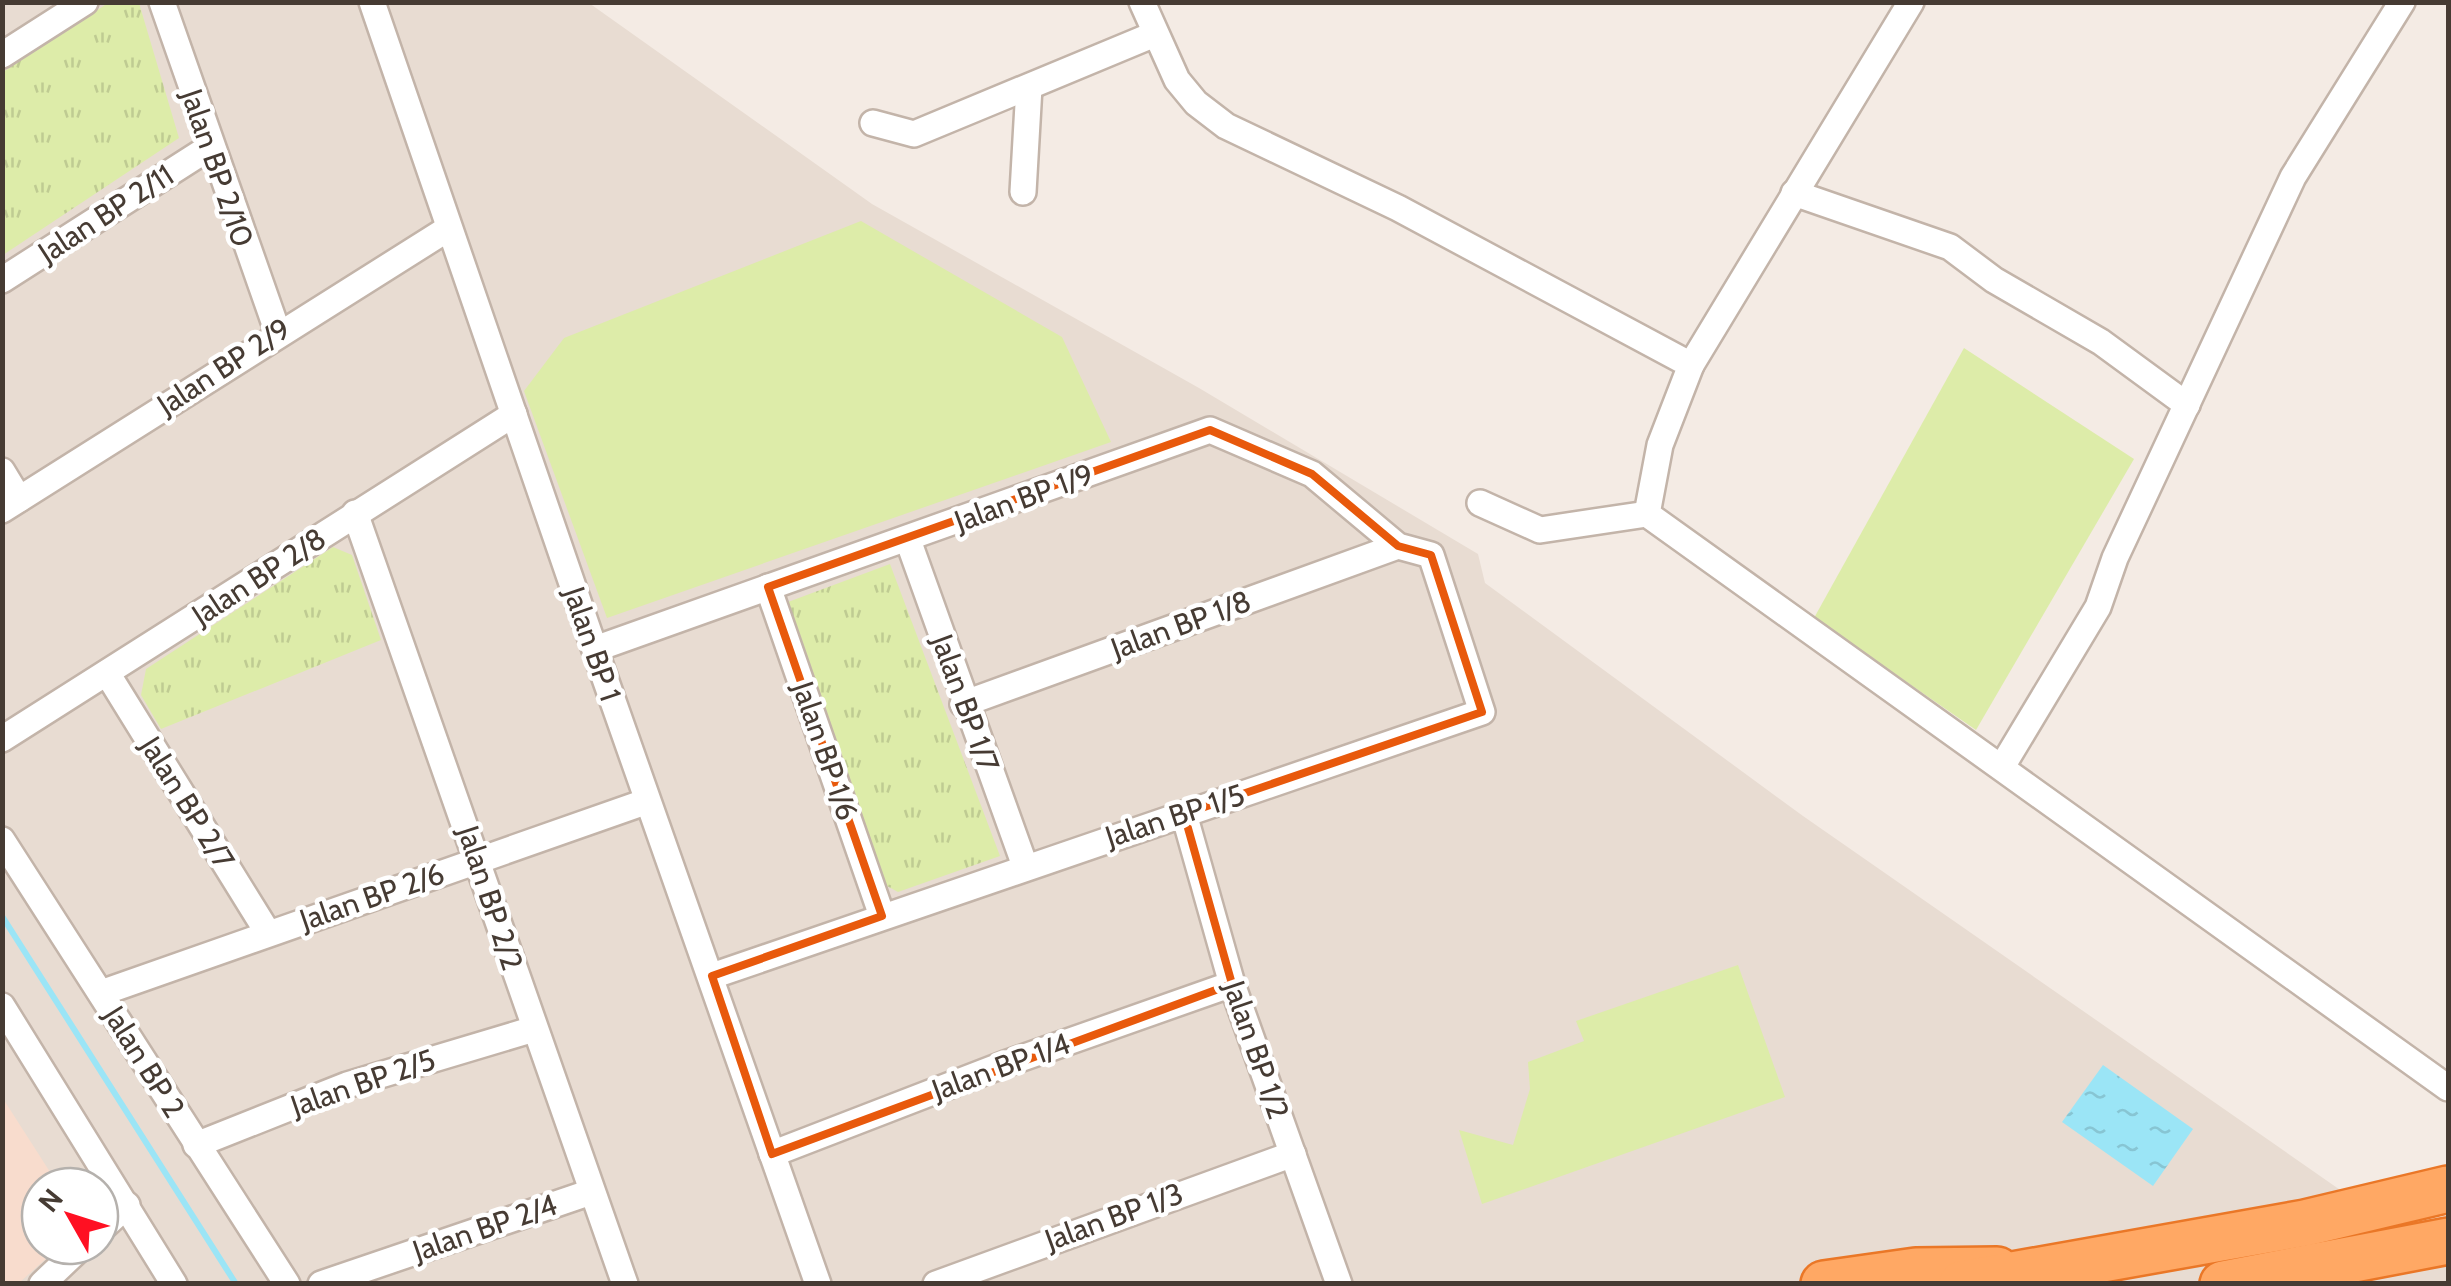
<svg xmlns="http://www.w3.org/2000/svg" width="2451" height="1286" font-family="Cabin,sans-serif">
  <defs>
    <pattern id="park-tufts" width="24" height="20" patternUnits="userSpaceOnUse" patternTransform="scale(2.5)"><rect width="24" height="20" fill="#ddeca9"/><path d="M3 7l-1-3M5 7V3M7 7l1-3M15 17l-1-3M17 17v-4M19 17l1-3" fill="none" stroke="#bfcb92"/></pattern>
    <pattern id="water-ripples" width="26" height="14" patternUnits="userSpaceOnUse" patternTransform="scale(2.5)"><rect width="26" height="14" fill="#9be5f6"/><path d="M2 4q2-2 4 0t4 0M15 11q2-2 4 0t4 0" fill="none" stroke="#87c5d3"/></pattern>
  </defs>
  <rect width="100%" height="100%" fill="#f4ebe4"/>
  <!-- residential -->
  <path fill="#e8dcd2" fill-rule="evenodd" d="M2,3H589L872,204L1199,388L1478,554L1485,583L1803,816L2448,1265V1283H3ZM40,1186H100V1246H40Z"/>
  <!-- commercial -->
  <polygon fill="#f8dccd" points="2,1097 59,1186 40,1186 40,1246 60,1246 19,1283 3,1283"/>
  <!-- grass -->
  <g fill="#ddeca9">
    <polygon points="861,221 1062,337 1111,442 607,618 524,391 564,338"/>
    <polygon points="1964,348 2134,459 1976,730 1814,618"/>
    <polygon points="1738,965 1785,1097 1482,1204 1459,1130 1513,1145 1530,1089 1528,1062 1584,1041 1576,1021"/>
  </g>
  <!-- park -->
  <g fill="url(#park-tufts)">
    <polygon points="108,3 139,3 179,138 3,255 3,72"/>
    <polygon points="333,547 352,555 381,640 161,729 141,695 146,669"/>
    <polygon points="890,564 1000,856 898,892 874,879 780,605"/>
  </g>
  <!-- water -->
  <polygon fill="url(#water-ripples)" points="2103,1065 2193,1129 2153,1186 2062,1122"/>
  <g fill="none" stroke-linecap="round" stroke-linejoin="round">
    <!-- stream -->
    <polyline stroke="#9be5f6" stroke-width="6" points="2,916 236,1284"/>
    <!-- street casing -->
    <g stroke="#c3b4a9" stroke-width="30">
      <g id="street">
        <polyline points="162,2 278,333"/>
        <path d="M372,2C518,431 666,857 818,1284"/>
        <polyline points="1142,2 1177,80 1196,103 1226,126 1398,208 1691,365 1660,445 1647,514 2448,1088"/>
        <polyline points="2,55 85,2"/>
        <polyline points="873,123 914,134 1155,34"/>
        <polyline points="1023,192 1029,87"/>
        <polyline points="1794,193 1950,247 1994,280 2101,342 2187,405"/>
        <polyline points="2,280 210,147"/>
        <polyline points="1691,365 1911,2"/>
        <polyline points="2,471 19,499"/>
        <polyline points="1480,503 1540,530 1647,514"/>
        <polyline points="2,510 449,228"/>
        <polyline points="355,513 625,1284"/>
        <polyline points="908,540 1025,866"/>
        <polyline points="768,587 882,916"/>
        <polyline points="595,649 1210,430 1312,474 1398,546 1431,555 1482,712 712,976"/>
        <polyline points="107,673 268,933"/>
        <polyline points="963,704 1398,546"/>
        <polyline points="2,739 514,414"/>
        <polyline points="2003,765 2098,607 2115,558 2293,177 2402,2"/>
        <polyline points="1184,814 1232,984 1339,1284"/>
        <polyline points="2,840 287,1284"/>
        <polyline points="101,993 645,802"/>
        <polyline points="2,1006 174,1284"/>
        <polyline points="196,1145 347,1085 534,1029"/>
        <polyline points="772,1154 1005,1064 1232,984"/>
        <polyline points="100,1230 127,1205"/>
        <polyline points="42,1284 82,1246"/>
        <polyline points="321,1284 591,1192"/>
        <polyline points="936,1284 1293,1154"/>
      </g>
    </g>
    <!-- highway casing -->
    <g stroke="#ea7727" stroke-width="50">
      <g id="highway">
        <polyline points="1824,1284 1916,1271 1997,1270"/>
        <polyline points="1962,1284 2305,1223 2448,1189"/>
        <polyline points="2223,1284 2448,1241"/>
      </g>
    </g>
    <!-- street -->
    <use href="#street" stroke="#fff" stroke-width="25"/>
    <!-- highway -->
    <use href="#highway" stroke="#ffa864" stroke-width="45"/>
  </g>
  <!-- marked area -->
  <path fill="none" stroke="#e8590c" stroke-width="8" stroke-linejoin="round" d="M1210,430L1312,474L1398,546L1431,555L1482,712L1184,814L1232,984L772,1154L712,976L882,916L768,587Z"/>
  <g text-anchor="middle" stroke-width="9" stroke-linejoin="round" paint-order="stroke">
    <!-- street labels -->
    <g font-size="30" fill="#463b33" stroke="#fff">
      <text transform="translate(217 168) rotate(71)" y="10">Jalan BP 2/10</text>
      <text transform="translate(106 214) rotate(-33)" y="10">Jalan BP 2/11</text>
      <text transform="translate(224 367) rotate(-33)" y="10">Jalan BP 2/9</text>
      <text transform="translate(1024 498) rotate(-20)" y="10">Jalan BP 1/9</text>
      <text transform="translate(259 577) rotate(-33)" y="10">Jalan BP 2/8</text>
      <text transform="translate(1181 625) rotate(-20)" y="10">Jalan BP 1/8</text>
      <text transform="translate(592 644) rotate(71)" y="10">Jalan BP 1</text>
      <text transform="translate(965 703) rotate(70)" y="10">Jalan BP 1/7</text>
      <text transform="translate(825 751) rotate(71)" y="10">Jalan BP 1/6</text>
      <text transform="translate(187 803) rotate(58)" y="10">Jalan BP 2/7</text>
      <text transform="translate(1175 816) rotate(-18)" y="10">Jalan BP 1/5</text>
      <text transform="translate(372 897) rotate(-19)" y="10">Jalan BP 2/6</text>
      <text transform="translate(490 898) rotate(72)" y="10">Jalan BP 2/2</text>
      <text transform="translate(1256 1050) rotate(71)" y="10">Jalan BP 1/2</text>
      <text transform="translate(144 1062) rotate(58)" y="10">Jalan BP 2</text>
      <text transform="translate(1001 1067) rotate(-20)" y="10">Jalan BP 1/4</text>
      <text transform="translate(363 1083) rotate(-19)" y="10">Jalan BP 2/5</text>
      <text transform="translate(1114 1217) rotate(-20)" y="10">Jalan BP 1/3</text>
      <text transform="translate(485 1228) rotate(-19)" y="10">Jalan BP 2/4</text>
    </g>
  </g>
  <!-- border -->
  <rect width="2451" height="1286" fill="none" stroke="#463b33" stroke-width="10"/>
  <!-- north arrow -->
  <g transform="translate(70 1216) rotate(309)"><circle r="48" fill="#ffffff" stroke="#b5b1ad" stroke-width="2.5"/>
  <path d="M0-8L18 38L0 25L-18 38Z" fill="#ff1022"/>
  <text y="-15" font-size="28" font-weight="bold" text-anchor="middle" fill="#463b33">N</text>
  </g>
</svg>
